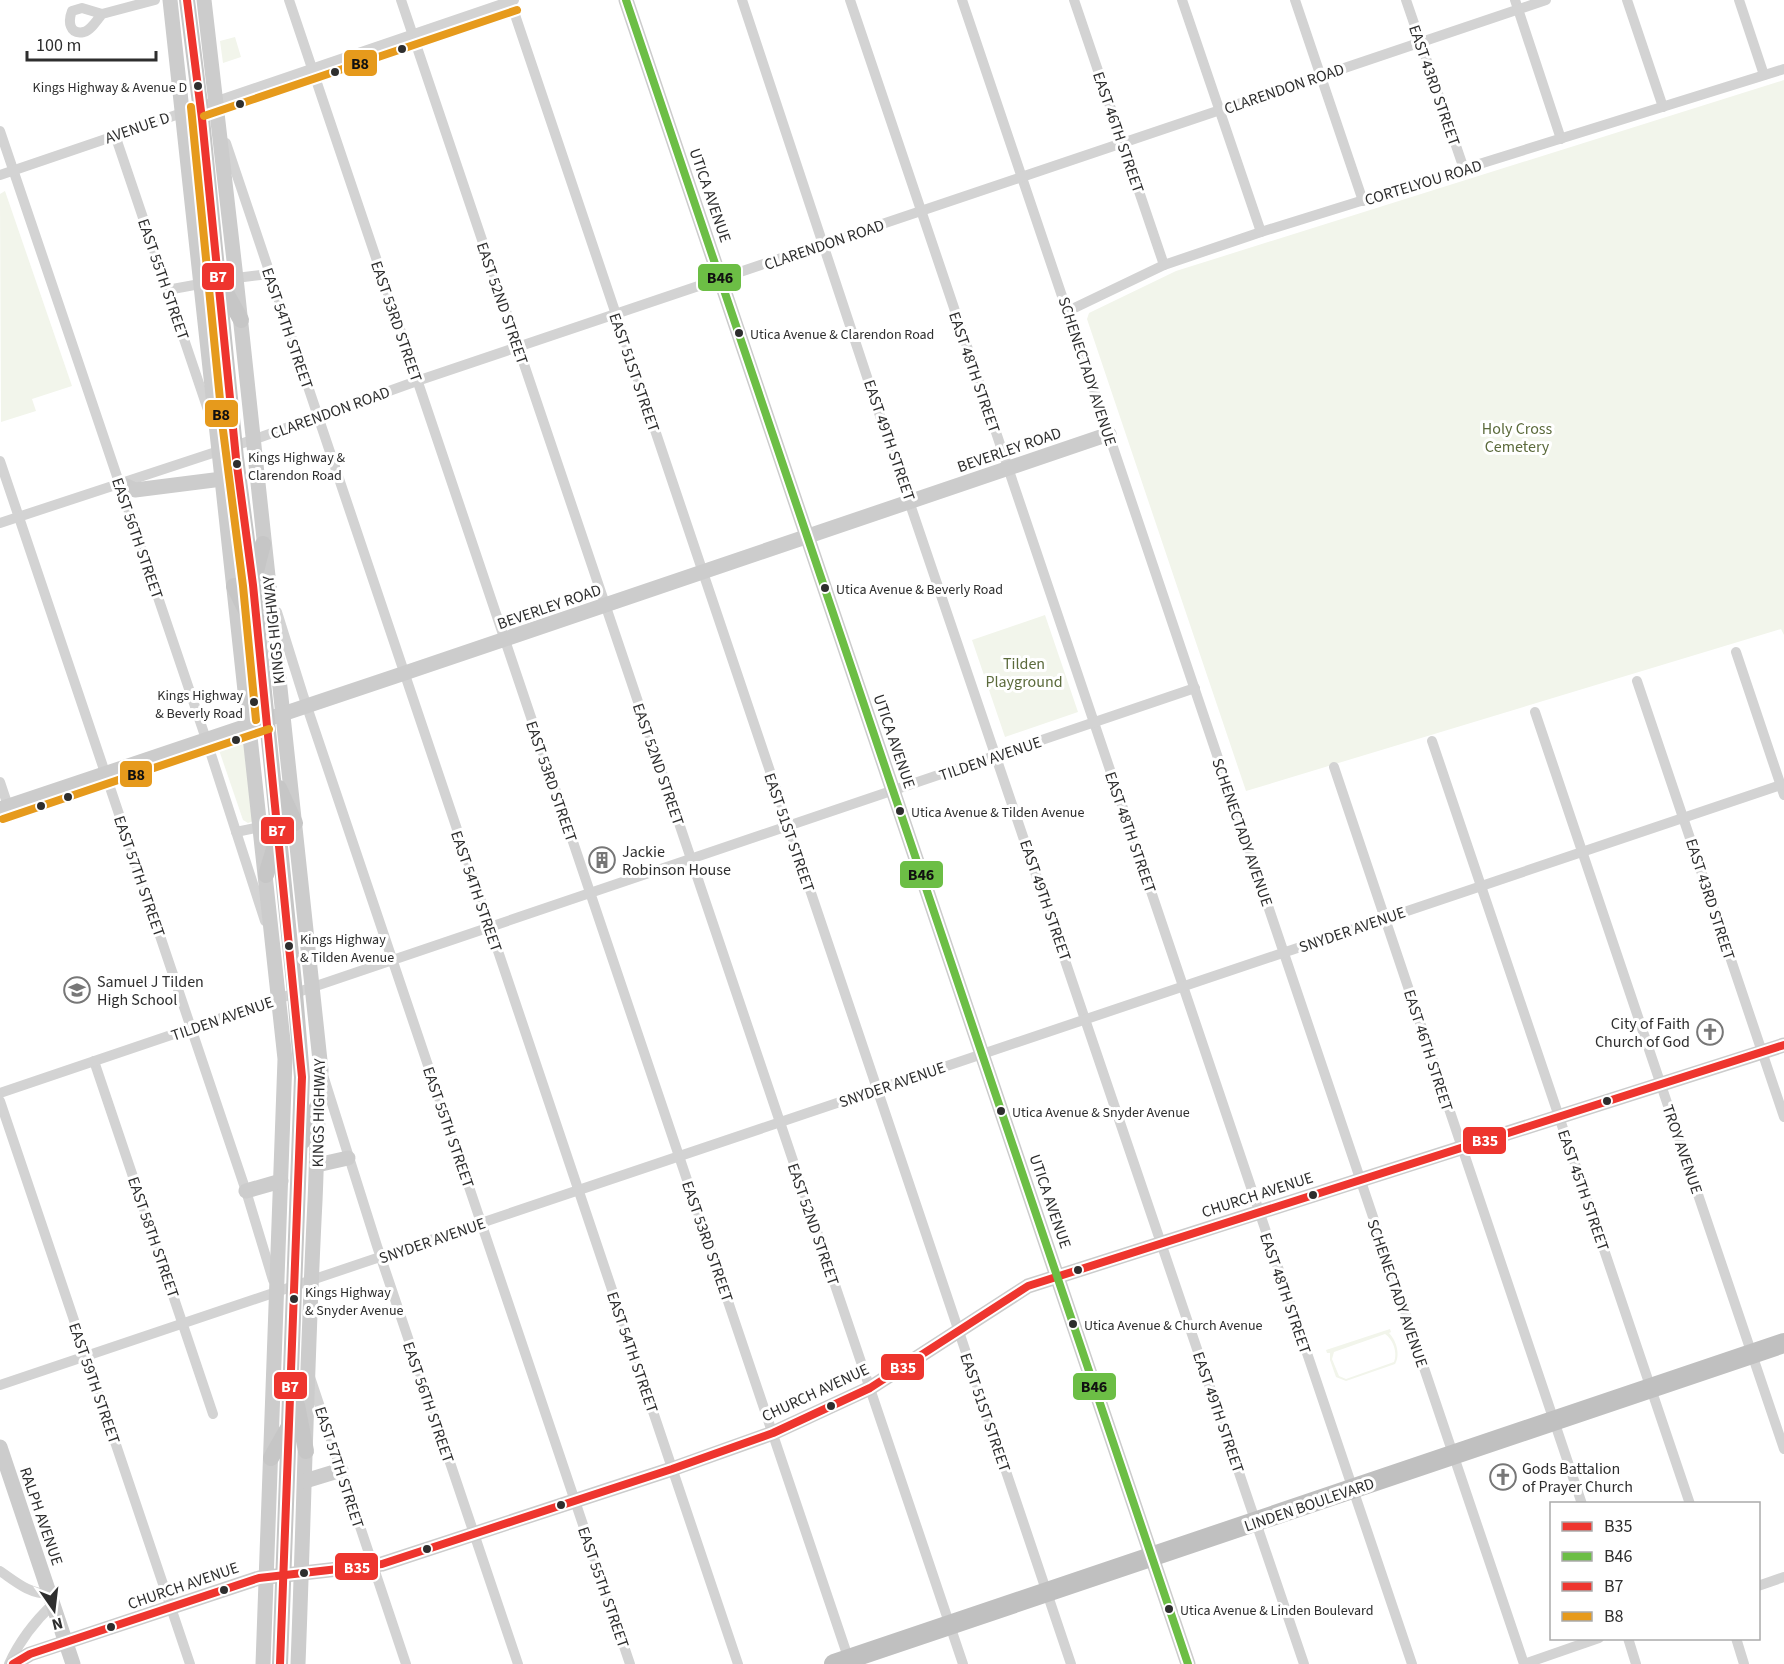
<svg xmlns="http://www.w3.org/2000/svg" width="1784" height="1664" font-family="'Source Sans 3',sans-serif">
  <rect width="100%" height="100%" fill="#fff"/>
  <!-- green -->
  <g fill="#f2f5eb" fill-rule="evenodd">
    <polygon points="235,37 241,57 223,63 220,41"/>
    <polygon points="1784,80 1784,635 1781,629 1246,791 1087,319 1089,313 1176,271"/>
    <polygon points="5,191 72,386 32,399 36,411 1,422 0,194"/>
    <polygon points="1045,615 1078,712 1005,737 972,640"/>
    <polygon points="243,737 254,821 248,823 243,820 219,750 219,745"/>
    <path d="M1390,1329L1391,1332L1389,1333C1396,1340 1401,1355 1395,1364L1346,1381L1336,1377L1330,1360V1353H1327L1326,1350ZM1385,1334C1393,1339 1398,1353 1394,1362L1346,1379L1339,1376L1332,1359L1334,1352Z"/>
  </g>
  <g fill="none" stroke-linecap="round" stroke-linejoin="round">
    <!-- street -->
    <g stroke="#d3d3d3" stroke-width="10">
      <polyline points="289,0 850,1663"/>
      <polyline points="401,0 963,1664"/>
      <polyline points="510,0 1071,1664"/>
      <polyline points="742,0 876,404 1304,1664"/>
      <polyline points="850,0 1412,1664"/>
      <polyline points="962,0 1524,1664"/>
      <polyline points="1074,0 1164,265"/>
      <polyline points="1182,0 1261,232"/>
      <polyline points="1295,0 1363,201"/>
      <polyline points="1406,0 1464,169"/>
      <polyline points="1515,0 1561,139"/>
      <polyline points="1627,0 1663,107"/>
      <polyline points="1739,0 1764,75"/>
      <path d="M102,14C97,20 91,30 84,32C69,35 68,21 72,11L82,8L102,14L155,0"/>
      <polyline points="0,131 206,739 265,921"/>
      <polyline points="115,135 209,413 213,417"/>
      <polyline points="226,143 738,1664"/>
      <polyline points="0,175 514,0"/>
      <polyline points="236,278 269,274"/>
      <polyline points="167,290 200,284"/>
      <polyline points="1068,311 1164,265 1261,232 1784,69"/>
      <polyline points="0,461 246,1191 273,1280"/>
      <polyline points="0,523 261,437 417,381 1546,0"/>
      <polyline points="277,612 303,695 630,1664"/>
      <polyline points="1736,652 1784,795"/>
      <polyline points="1637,681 1784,1117"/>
      <polyline points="1535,712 1784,1449"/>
      <polyline points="1432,741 1690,1504"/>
      <polyline points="1334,767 1582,1504"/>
      <polyline points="0,782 8,806"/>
      <polyline points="236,832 260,827"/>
      <polyline points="94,1061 213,1414"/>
      <polyline points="323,1075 377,1246 518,1664"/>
      <polyline points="0,1093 1195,688"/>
      <polyline points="0,1101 190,1664"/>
      <polyline points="310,1377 406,1664"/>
      <polyline points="0,1385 1784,784"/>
      <path d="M0,1571C16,1582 29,1594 50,1594"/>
      <polyline points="1758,1586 1784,1577"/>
      <polyline points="1628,1638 1636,1664"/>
      <polyline points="1736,1638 1744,1664"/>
      <path d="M9,1664C19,1642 35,1621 53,1604"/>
      <polyline points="1524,1664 1599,1638"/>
    </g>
    <!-- secondary -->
    <g stroke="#ccc" stroke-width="15">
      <polyline points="170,0 285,1059 263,1664"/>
      <path d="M204,0L236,278L321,1070C317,1114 317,1157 315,1201C307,1355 304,1510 298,1664"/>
      <polyline points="626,0 1188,1664"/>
      <polyline points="120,483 135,490 222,479"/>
      <polyline points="0,809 396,676 1109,434"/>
      <polyline points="317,1165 348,1158"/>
      <polyline points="246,1191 281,1181"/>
      <polyline points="0,1447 73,1664"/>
      <polyline points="305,1481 341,1470"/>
      <polyline points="13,1664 30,1654 259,1578 382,1564 672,1469 773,1433 870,1388 1028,1286 1784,1045"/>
    </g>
    <!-- primary -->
    <g stroke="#c6c6c6" stroke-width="16">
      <polyline points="187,0 202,119 236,458 253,585 295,993 302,1077 280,1664"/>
      <polyline points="221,284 241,320"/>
      <polyline points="255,575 263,544"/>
      <polyline points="234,586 252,623"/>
      <polyline points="279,788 295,823"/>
      <polyline points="266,875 276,842"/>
      <polyline points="303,1141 317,1107"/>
      <polyline points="297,1405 306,1451"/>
      <polyline points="271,1458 288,1428"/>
    </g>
    <!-- highway -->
    <polyline stroke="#c0c0c0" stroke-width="20" points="834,1664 1784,1343"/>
    <!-- bus-1 casing -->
    <g stroke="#fff" stroke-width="12">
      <polyline id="bus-1" points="13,1664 30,1654 259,1578 382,1564 672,1469 773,1433 870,1388 1028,1286 1784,1045"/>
    </g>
    <!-- bus-2 casing -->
    <g stroke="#fff" stroke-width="12">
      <polyline id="bus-2" points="626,0 1188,1664"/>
    </g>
    <!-- bus-3 casing -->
    <g stroke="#fff" stroke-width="12">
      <polyline id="bus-3" points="187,0 202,119 236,458 253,585 302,1077 280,1664"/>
    </g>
    <!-- bus-4 casing -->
    <g stroke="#fff" stroke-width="12">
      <g id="bus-4">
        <polyline points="191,107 223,430 243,586 256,720"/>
        <polyline points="204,116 517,10"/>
        <polyline points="3,819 269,729"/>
      </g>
    </g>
    <!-- bus-1 -->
    <use href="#bus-1" stroke="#ee352e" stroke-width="8"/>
    <!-- bus-2 -->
    <use href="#bus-2" stroke="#6cbe45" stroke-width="8"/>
    <!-- bus-3 -->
    <use href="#bus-3" stroke="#ee352e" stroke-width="8"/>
    <!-- bus-4 -->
    <use href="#bus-4" stroke="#e69a1c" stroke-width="8"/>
  </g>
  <!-- icons -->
  <defs>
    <g id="building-ring" transform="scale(1.35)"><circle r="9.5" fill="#fff" stroke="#777" stroke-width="1.5"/><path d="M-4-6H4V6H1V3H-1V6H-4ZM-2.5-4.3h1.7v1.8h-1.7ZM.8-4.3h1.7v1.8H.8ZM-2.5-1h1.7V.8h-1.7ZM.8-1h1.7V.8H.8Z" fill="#777"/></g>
    <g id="school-ring" transform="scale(1.35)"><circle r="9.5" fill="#fff" stroke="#777" stroke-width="1.5"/><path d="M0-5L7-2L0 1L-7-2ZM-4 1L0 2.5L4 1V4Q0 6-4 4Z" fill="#777"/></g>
    <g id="church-ring" transform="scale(1.35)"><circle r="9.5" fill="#fff" stroke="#777" stroke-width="1.5"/><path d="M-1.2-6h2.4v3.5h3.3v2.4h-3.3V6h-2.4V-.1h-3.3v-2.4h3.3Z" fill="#777"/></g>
  </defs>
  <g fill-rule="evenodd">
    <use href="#building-ring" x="602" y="860"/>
    <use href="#school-ring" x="77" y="990"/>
    <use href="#church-ring" x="1710" y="1032"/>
    <use href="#church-ring" x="1503" y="1477"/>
  </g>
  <!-- markers -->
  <g fill="#2e2e2e" stroke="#fff" stroke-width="2">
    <circle cx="402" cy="49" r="5"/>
    <circle cx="335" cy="72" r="5"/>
    <circle cx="198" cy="86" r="5"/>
    <circle cx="240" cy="104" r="5"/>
    <circle cx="739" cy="333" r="5"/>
    <circle cx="237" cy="464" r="5"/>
    <circle cx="825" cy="588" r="5"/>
    <circle cx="254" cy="702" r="5"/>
    <circle cx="236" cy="740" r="5"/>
    <circle cx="68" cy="797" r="5"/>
    <circle cx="41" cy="806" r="5"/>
    <circle cx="900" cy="811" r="5"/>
    <circle cx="289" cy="946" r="5"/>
    <circle cx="1607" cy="1101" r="5"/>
    <circle cx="1001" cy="1111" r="5"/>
    <circle cx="1313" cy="1195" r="5"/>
    <circle cx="1078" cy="1270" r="5"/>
    <circle cx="294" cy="1299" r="5"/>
    <circle cx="1073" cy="1324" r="5"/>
    <circle cx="831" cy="1406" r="5"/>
    <circle cx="561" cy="1505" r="5"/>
    <circle cx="427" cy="1549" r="5"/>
    <circle cx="304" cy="1573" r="5"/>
    <circle cx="224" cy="1590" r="5"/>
    <circle cx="1169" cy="1609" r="5"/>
    <circle cx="111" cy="1627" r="5"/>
  </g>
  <g text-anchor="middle" stroke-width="6" stroke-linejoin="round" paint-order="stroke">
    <!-- bus labels -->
    <g font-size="14" fill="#2e2e2e" stroke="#fff" text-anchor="start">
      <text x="187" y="92" text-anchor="end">Kings Highway &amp; Avenue D</text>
      <text x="750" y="339">Utica Avenue &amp; Clarendon Road</text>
      <text x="248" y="462">Kings Highway &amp;<tspan x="248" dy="18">Clarendon Road</tspan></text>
      <text x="836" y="594">Utica Avenue &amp; Beverly Road</text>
      <text x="243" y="700" text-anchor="end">Kings Highway<tspan x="243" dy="18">&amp; Beverly Road</tspan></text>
      <text x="911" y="817">Utica Avenue &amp; Tilden Avenue</text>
      <text x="300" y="944">Kings Highway<tspan x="300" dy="18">&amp; Tilden Avenue</tspan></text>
      <text x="1012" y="1117">Utica Avenue &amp; Snyder Avenue</text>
      <text x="305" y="1297">Kings Highway<tspan x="305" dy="18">&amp; Snyder Avenue</tspan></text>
      <text x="1084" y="1330">Utica Avenue &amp; Church Avenue</text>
      <text x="1180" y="1615">Utica Avenue &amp; Linden Boulevard</text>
    </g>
    <!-- street labels -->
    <g font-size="16" fill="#2e2e2e" stroke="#fff">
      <text transform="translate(1435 85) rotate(71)" y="6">EAST 43RD STREET</text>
      <text transform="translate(1284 88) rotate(-19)" y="6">CLARENDON ROAD</text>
      <text transform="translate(137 127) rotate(-19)" y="6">AVENUE D</text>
      <text transform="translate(1119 132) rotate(71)" y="6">EAST 46TH STREET</text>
      <text transform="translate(1423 182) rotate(-17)" y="6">CORTELYOU ROAD</text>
      <text transform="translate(711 195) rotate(71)" y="6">UTICA AVENUE</text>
      <text transform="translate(824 244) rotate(-19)" y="6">CLARENDON ROAD</text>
      <text transform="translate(164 279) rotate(71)" y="6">EAST 55TH STREET</text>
      <text transform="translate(503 303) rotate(71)" y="6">EAST 52ND STREET</text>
      <text transform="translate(397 321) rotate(71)" y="6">EAST 53RD STREET</text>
      <text transform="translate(288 328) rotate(71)" y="6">EAST 54TH STREET</text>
      <text transform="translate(1088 371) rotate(72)" y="6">SCHENECTADY AVENUE</text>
      <text transform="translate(635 372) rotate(71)" y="6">EAST 51ST STREET</text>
      <text transform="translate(975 372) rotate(71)" y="6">EAST 48TH STREET</text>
      <text transform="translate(330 412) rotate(-20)" y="6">CLARENDON ROAD</text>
      <text transform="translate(890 440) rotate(71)" y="6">EAST 49TH STREET</text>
      <text transform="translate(1009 449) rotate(-19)" y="6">BEVERLEY ROAD</text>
      <text transform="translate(138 538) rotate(71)" y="6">EAST 56TH STREET</text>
      <text transform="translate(549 606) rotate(-19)" y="6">BEVERLEY ROAD</text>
      <text transform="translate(273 630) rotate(-96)" y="6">KINGS HIGHWAY</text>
      <text transform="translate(895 741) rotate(71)" y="6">UTICA AVENUE</text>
      <text transform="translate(990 758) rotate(-19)" y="6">TILDEN AVENUE</text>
      <text transform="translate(659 764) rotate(71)" y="6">EAST 52ND STREET</text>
      <text transform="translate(552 781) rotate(71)" y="6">EAST 53RD STREET</text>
      <text transform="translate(790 832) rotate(71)" y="6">EAST 51ST STREET</text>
      <text transform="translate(1131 832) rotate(71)" y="6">EAST 48TH STREET</text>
      <text transform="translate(1243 832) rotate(71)" y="6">SCHENECTADY AVENUE</text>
      <text transform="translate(140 876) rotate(71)" y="6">EAST 57TH STREET</text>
      <text transform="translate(477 891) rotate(71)" y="6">EAST 54TH STREET</text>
      <text transform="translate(1711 899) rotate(72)" y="6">EAST 43RD STREET</text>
      <text transform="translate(1046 900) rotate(71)" y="6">EAST 49TH STREET</text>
      <text transform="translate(1352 929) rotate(-19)" y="6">SNYDER AVENUE</text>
      <text transform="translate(222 1018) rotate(-19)" y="6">TILDEN AVENUE</text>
      <text transform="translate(1429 1050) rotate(72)" y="6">EAST 46TH STREET</text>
      <text transform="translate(892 1084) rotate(-19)" y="6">SNYDER AVENUE</text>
      <text transform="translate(318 1113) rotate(-89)" y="6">KINGS HIGHWAY</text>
      <text transform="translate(449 1127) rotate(71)" y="6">EAST 55TH STREET</text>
      <text transform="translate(1683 1149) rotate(71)" y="6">TROY AVENUE</text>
      <text transform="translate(1584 1190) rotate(71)" y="6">EAST 45TH STREET</text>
      <text transform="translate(1257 1194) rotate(-18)" y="6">CHURCH AVENUE</text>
      <text transform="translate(1051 1201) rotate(71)" y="6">UTICA AVENUE</text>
      <text transform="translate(814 1224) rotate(71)" y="6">EAST 52ND STREET</text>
      <text transform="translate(154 1237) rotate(71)" y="6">EAST 58TH STREET</text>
      <text transform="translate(432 1240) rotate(-19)" y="6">SNYDER AVENUE</text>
      <text transform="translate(708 1241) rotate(71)" y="6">EAST 53RD STREET</text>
      <text transform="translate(1286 1293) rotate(71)" y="6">EAST 48TH STREET</text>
      <text transform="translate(1398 1293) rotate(71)" y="6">SCHENECTADY AVENUE</text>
      <text transform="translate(633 1352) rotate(71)" y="6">EAST 54TH STREET</text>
      <text transform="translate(95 1383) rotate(71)" y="6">EAST 59TH STREET</text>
      <text transform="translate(815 1392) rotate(-25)" y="6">CHURCH AVENUE</text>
      <text transform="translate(429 1402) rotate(71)" y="6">EAST 56TH STREET</text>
      <text transform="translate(986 1412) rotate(71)" y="6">EAST 51ST STREET</text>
      <text transform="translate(1219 1412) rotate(71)" y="6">EAST 49TH STREET</text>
      <text transform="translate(340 1467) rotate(72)" y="6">EAST 57TH STREET</text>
      <text transform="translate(1309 1504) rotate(-19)" y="6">LINDEN BOULEVARD</text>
      <text transform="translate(42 1516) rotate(71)" y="6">RALPH AVENUE</text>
      <text transform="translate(183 1585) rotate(-19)" y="6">CHURCH AVENUE</text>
      <text transform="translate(604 1587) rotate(71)" y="6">EAST 55TH STREET</text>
    </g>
    <!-- park labels -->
    <g font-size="16" fill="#5b6a3b" stroke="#fff">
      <text x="1517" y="434">Holy Cross<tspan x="1517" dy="18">Cemetery</tspan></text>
      <text x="1024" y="669">Tilden<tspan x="1024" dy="18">Playground</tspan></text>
    </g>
    <!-- poi labels -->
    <g font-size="16" fill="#2e2e2e" stroke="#fff" text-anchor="start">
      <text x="622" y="857">Jackie<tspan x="622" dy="18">Robinson House</tspan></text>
      <text x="97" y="987">Samuel J Tilden<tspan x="97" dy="18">High School</tspan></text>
      <text x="1690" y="1029" text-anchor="end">City of Faith<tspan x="1690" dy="18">Church of God</tspan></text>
      <text x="1522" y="1474">Gods Battalion<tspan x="1522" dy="18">of Prayer Church</tspan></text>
    </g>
  </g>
  <g stroke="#fff" stroke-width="2">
    <rect x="343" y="49" width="35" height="28" rx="6" fill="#e69a1c"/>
    <rect x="201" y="262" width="34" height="29" rx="6" fill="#ee352e"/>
    <rect x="697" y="263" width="45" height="29" rx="6" fill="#6cbe45"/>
    <rect x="204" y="399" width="35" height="29" rx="6" fill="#e69a1c"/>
    <rect x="119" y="760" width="34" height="28" rx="6" fill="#e69a1c"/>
    <rect x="260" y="816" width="35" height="29" rx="6" fill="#ee352e"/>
    <rect x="899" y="860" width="45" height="29" rx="6" fill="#6cbe45"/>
    <rect x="1462" y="1126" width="45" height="29" rx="6" fill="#ee352e"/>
    <rect x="880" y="1353" width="45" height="28" rx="6" fill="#ee352e"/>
    <rect x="273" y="1371" width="35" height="29" rx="6" fill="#ee352e"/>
    <rect x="1072" y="1372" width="45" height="29" rx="6" fill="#6cbe45"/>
    <rect x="334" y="1552" width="45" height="29" rx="6" fill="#ee352e"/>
  </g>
  <g font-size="16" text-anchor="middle" font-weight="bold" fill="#fff">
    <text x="218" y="282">B7</text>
    <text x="277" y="836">B7</text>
    <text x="1485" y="1146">B35</text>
    <text x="903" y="1373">B35</text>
    <text x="290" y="1392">B7</text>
    <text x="357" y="1573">B35</text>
  </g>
  <g font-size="16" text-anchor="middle" font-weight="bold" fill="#111">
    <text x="360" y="69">B8</text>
    <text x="720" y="283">B46</text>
    <text x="221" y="420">B8</text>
    <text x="136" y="780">B8</text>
    <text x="921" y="880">B46</text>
    <text x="1094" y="1392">B46</text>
  </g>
  <!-- legend -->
  <rect x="1550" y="1502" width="210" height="138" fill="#ffffff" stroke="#ababab" stroke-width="1.5"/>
  <rect x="1562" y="1522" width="30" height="9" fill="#ee352e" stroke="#ababab" stroke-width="1.5"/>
  <text x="1604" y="1532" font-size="18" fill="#2e2e2e">B35</text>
  <rect x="1562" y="1552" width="30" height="9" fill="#6cbe45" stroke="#ababab" stroke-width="1.5"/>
  <text x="1604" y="1562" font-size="18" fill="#2e2e2e">B46</text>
  <rect x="1562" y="1582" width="30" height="9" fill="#ee352e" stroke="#ababab" stroke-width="1.5"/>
  <text x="1604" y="1592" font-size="18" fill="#2e2e2e">B7</text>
  <rect x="1562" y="1612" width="30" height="9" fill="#e69a1c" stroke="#ababab" stroke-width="1.5"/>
  <text x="1604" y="1622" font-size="18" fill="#2e2e2e">B8</text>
  <!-- north arrow -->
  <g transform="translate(54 1610) rotate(166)" stroke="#ffffff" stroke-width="4.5" paint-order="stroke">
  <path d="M0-4.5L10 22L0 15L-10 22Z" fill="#2e2e2e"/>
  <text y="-9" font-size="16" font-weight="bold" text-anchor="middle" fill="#2e2e2e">N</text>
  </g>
  <!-- scale -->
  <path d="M27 51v9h129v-9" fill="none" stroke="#2e2e2e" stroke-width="3"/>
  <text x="36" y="51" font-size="18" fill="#2e2e2e" stroke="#ffffff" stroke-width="4.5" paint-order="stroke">100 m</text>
</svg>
